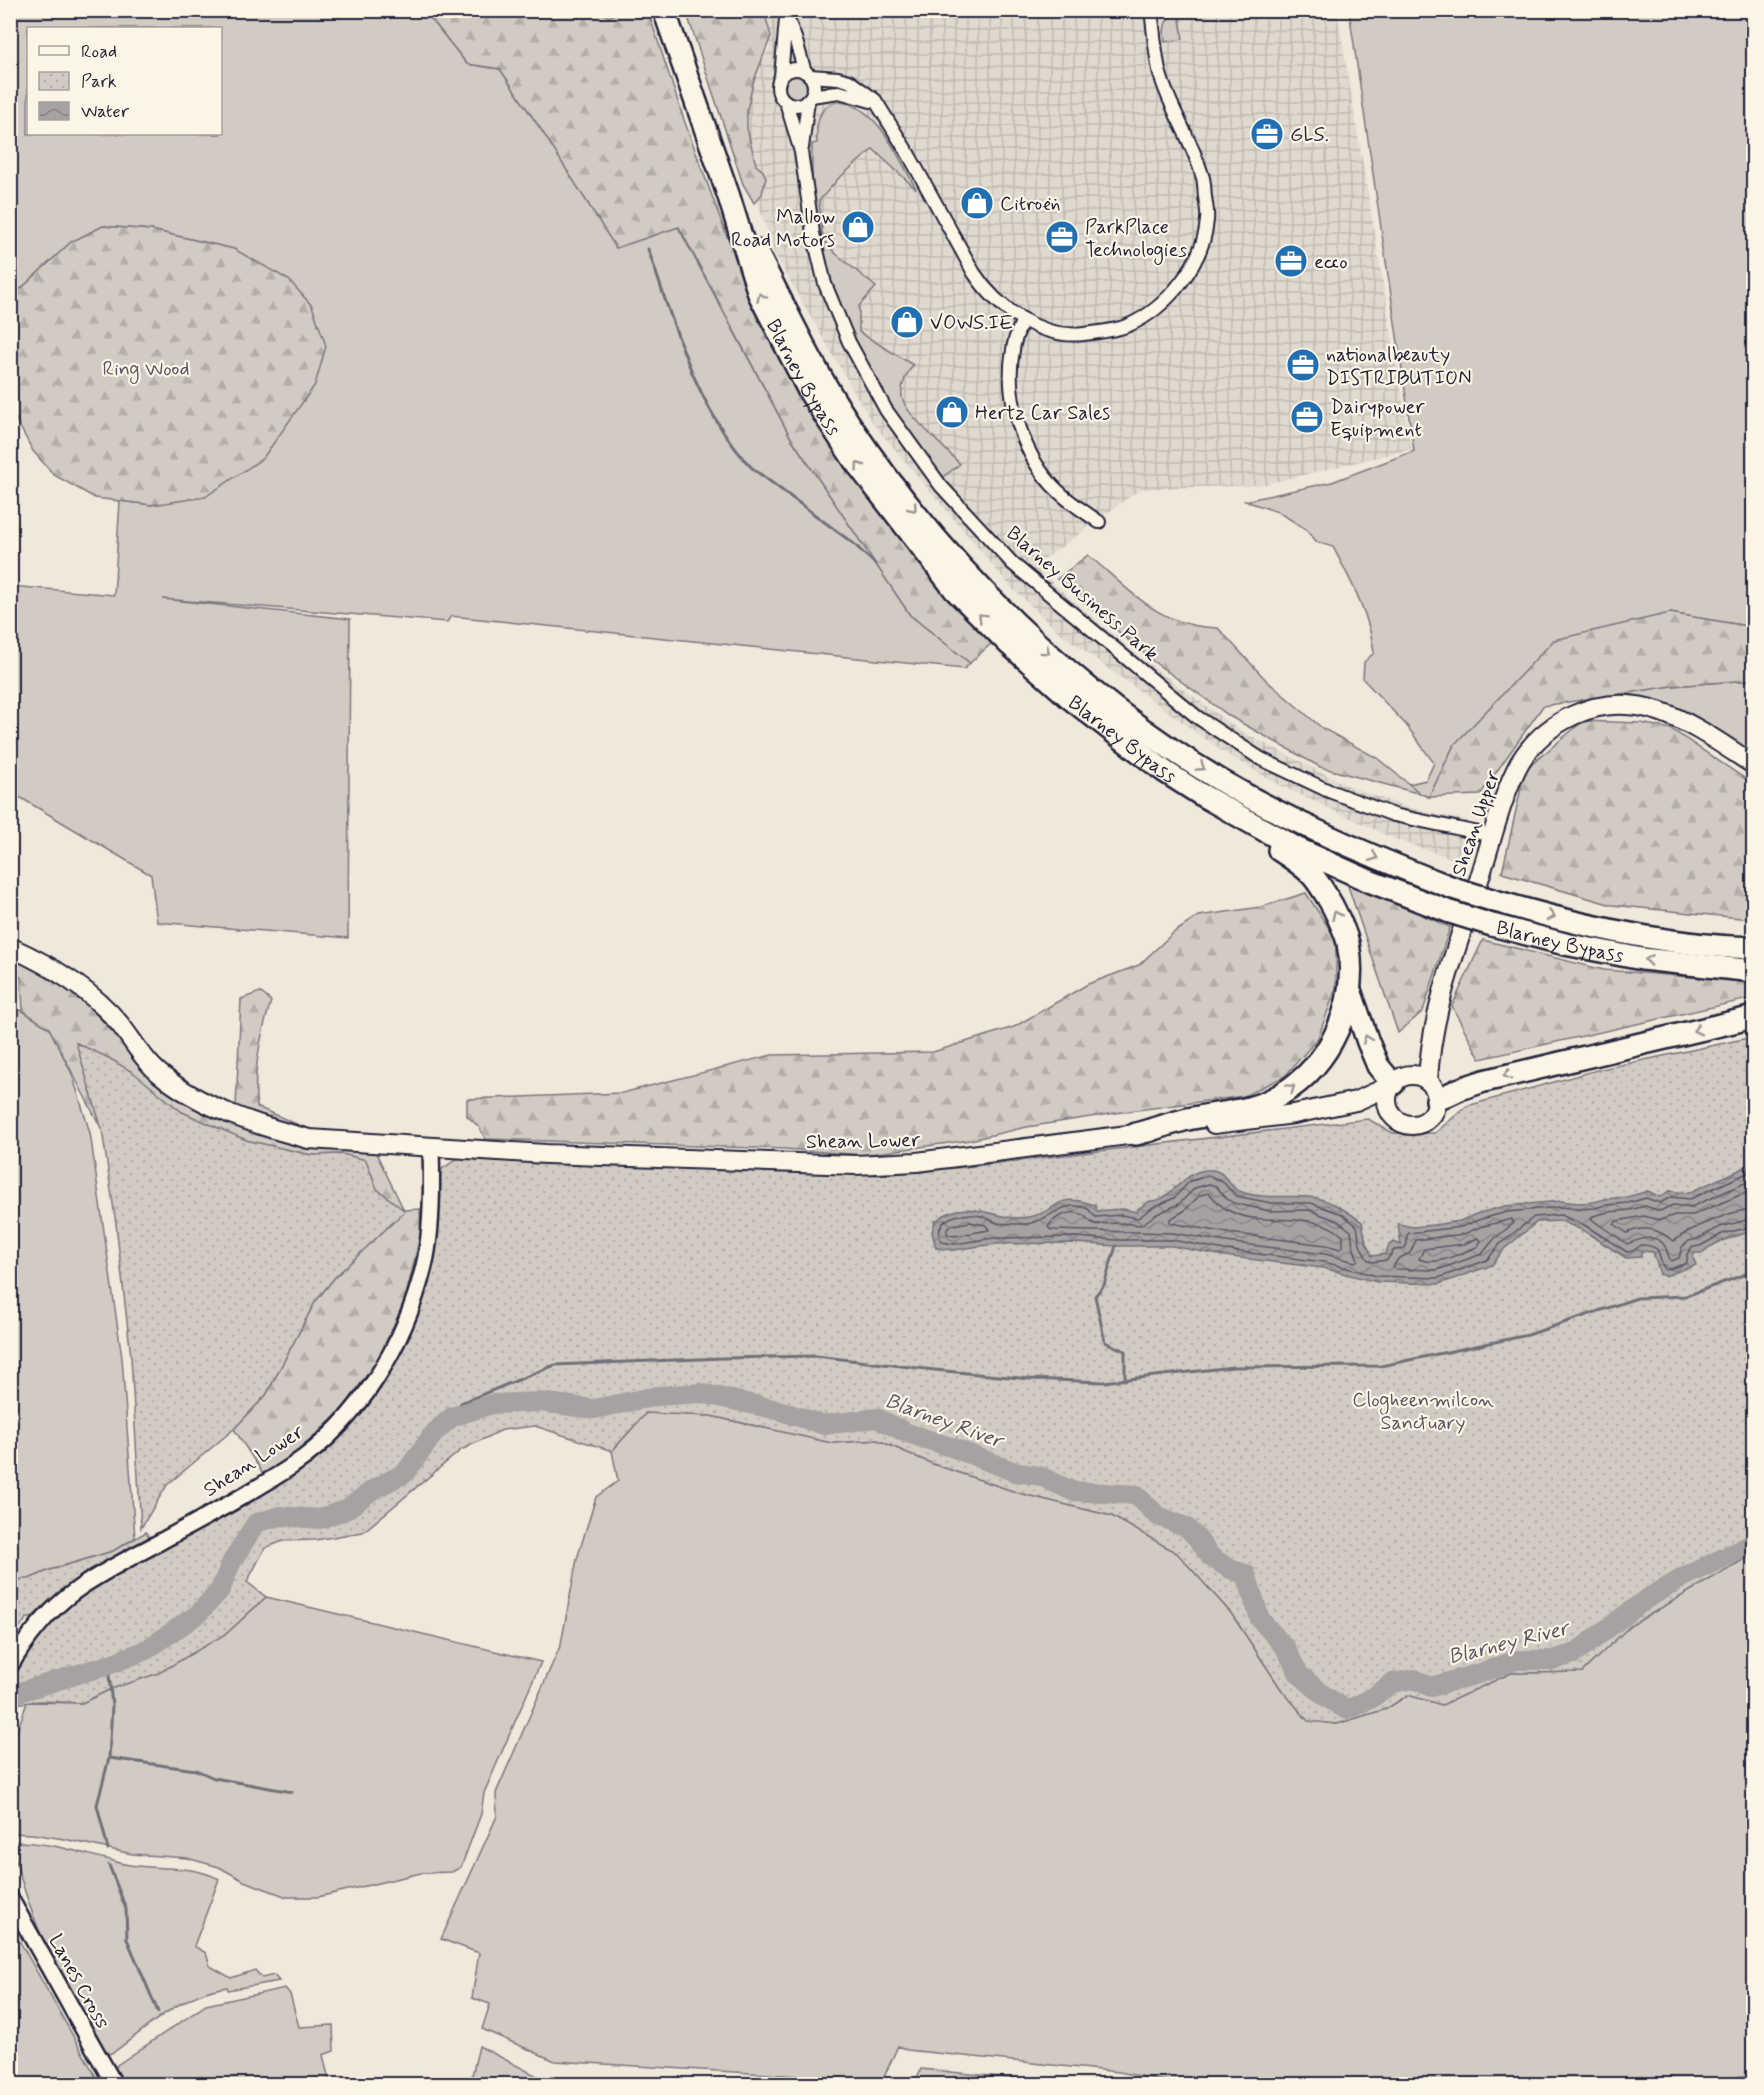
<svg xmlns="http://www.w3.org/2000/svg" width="1764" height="2095" font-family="Mynerve,sans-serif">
  <defs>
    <pattern id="industrial-grid" width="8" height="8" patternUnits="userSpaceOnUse" patternTransform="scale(1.5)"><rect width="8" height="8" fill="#e0d9cf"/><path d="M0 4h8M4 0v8" fill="none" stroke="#c0bab3"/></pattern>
    <pattern id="forest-firs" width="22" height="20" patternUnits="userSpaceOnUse" patternTransform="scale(1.5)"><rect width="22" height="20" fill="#d1cbc3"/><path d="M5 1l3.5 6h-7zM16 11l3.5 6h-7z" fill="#b3aea8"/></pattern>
    <pattern id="park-dots" width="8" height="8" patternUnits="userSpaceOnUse" patternTransform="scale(1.5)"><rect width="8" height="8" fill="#d1cbc3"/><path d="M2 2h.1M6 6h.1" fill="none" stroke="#b3aea8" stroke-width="1.8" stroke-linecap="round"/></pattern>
    <pattern id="water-waves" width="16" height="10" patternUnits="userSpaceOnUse" patternTransform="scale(1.5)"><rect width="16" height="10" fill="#a6a2a2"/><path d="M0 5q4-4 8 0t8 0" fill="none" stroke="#878485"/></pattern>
  </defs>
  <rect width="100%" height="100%" fill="#efe8db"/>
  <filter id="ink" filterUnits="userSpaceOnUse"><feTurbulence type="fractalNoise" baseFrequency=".0167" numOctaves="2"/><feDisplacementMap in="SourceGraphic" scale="12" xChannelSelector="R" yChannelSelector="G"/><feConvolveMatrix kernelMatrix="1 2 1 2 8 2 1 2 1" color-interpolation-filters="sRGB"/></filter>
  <g filter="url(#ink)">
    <!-- industrial -->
    <polygon fill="url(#industrial-grid)" points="746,11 1337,11 1411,449 1262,485 1140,489 1034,567 1135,654 1239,730 1352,788 1410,808 1468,821 1457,860 1397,840 1279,785 1222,751 1060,633 1011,587 871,421 775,255 748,172 736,93 770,49"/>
    <!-- green -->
    <g fill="#d1cbc3" stroke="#7a767f" stroke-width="1.5" fill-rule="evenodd">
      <path d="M11,11H425L467,64L500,69L542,131L678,227L791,438L910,615L970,663L964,669L451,616L447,622L163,599L350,619L348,938L157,922L151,875L11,792V586L114,595L120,501L152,505L234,249L151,230L103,226L71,242L11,298ZM28,28H220V134H28Z"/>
      <path d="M1349,11H1753V627L1670,613L1454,745L1429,797L1421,794L1409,784L1426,780L1434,763L1407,726L1363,679L1364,662L1374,653C1370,615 1351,581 1333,547L1317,542L1306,529L1278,512L1245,501L1332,482L1414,451Z"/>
      <path d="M1179,13L1183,39L1165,42C1163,28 1164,17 1179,13Z"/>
      <circle cx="795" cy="88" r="13"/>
      <path d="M836,102C875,100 901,161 916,189L873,149L838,179L819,201L823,240L835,253L876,287L859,306V332L913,365C891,395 904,407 926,430C937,441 948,452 960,464L943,477C881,401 830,310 815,212C811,190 812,166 812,144L817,143C816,127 817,106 836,102Z"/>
      <path d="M1750,680L1753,683V758C1712,733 1673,703 1626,693L1672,686Z"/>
      <polygon points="10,1008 23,1011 49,1028 72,1074 90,1133 122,1358 135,1538 113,1551 50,1570 29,1579 11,1580"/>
      <polygon points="646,1413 711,1416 832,1443 878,1440 933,1464 1019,1493 1112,1516 1177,1553 1231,1613 1281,1689 1308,1720 1337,1724 1386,1709 1408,1695 1442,1705 1511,1673 1582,1672 1630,1626 1753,1554 1753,2075 1667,2084 1180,2084 1119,2072 907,2050 898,2046 882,2081 555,2061 482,2029 490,2004 472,1998 479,1953 441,1939 497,1816 496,1793 561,1644 577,1559 596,1497 618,1481 612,1451"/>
      <polygon points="266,1597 541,1662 484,1793 481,1814 461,1867 452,1872 421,1873 318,1897 287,1897 244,1881 219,1867 187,1858 132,1854 64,1839 33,1834 11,1833 11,1750 27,1702 82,1703 227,1633"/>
      <path d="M11,1842C44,1841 75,1851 106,1859C112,1860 118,1863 124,1864C156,1871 189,1863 219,1879L194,1946L206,1953L210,1966L231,1978L255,1970L262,1978L274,1975L279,1981L228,1990L227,1987C182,1993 150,2026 114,2052L108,2054L103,2053C86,2022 68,1991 52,1960C34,1922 21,1883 11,1842Z"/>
      <polygon points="10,1924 100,2084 11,2084"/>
      <polygon points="285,1988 290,1994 299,2027 333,2025 334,2051 323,2055 330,2084 122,2084 115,2069 117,2065 206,2005"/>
      <polygon points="479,2046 543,2079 544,2084 470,2084"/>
      <polygon points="921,2069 1068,2084 914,2084"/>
    </g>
    <!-- forest -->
    <g fill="url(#forest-firs)" stroke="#7a767f" stroke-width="1.5">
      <polygon points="599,10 609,17 619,11 648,11 684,120 726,234 768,326 995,640 970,663 910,615 791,438 679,227 616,248 542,131 500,69 467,64 425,11"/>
      <polygon points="686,11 764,11 771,36 753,83 747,110 747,128 756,165 763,171 766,178 762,194 754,203 743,184"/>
      <polygon points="103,226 151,230 234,249 289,280 312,306 326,346 315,385 263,458 205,497 152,505 95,498 54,475 33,451 11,410 11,298 71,242"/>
      <path d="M1088,555C1131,590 1158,627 1218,628L1267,681L1322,728L1377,758L1421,794L1320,767L1231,717L1154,662L1057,579Z"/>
      <polygon points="1670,613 1753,627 1753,683 1749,680 1672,686 1543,706 1480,795 1429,797 1454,745 1554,640"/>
      <polygon points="1583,721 1641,723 1671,729 1753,784 1754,910 1750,919 1612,905 1502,873 1525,770"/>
      <polygon points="1347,883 1450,927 1423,1011 1398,1033"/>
      <polygon points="1306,893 1336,939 1336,988 1318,1038 1285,1076 1244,1096 1122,1112 1027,1127 970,1140 863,1155 785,1149 485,1139 479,1127 467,1116 467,1099 622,1093 772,1055 933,1052 1014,1027 1088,984 1139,965 1173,933 1199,916 1261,907"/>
      <polygon points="1483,940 1604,970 1753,982 1753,998 1480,1059 1452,1006"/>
      <polygon points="11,954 73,990 153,1074 179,1099 210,1111 322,1147 376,1153 404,1210 420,1209 421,1232 405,1300 380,1356 343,1409 291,1458 263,1474 234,1429 266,1395 315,1302 335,1277 404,1211 377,1189 342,1154 311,1155 246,1140 209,1125 182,1112 159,1094 77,1043 102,1130 49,1028 23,1011 21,977 11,974"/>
      <path d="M260,992L271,1001C261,1034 252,1072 257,1107L322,1135L236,1107L241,999Z"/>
    </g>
    <!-- park -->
    <g fill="url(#park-dots)" stroke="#7a767f" stroke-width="1.5">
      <polygon points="1753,1037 1753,1554 1630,1626 1582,1672 1511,1673 1442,1705 1408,1695 1386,1709 1337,1724 1308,1721 1281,1689 1231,1613 1177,1553 1112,1516 1019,1493 933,1464 878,1440 832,1443 711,1416 646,1413 612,1451 535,1426 502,1430 461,1450 363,1532 315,1540 283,1541 265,1548 247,1582 266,1597 227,1633 159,1673 111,1689 82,1703 40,1701 14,1704 11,1678 34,1640 62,1610 123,1569 239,1509 322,1455 367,1404 403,1348 427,1285 434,1238 436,1191 442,1169 457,1159 477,1156 881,1175 966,1167 1368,1119 1393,1133 1435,1133 1467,1106 1597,1070"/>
      <polygon points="76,1043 109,1058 134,1073 182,1112 246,1140 311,1155 342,1154 366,1160 377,1189 405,1211 335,1277 315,1302 266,1395 234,1429 167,1485 141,1528 131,1357 116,1224 102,1130"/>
      <path d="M146,1532L149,1537C103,1562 69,1581 31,1618H27L11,1638V1580L29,1579L50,1570L113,1551Z"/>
    </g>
    <!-- water -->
    <path fill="url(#water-waves)" stroke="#716f79" stroke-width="1.5" d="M1753,1164L1752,1207L1753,1231C1736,1236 1715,1241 1702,1253H1694L1693,1257L1696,1265L1665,1276L1660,1274L1653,1252L1641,1251V1257L1626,1258L1584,1231L1561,1221L1537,1222L1504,1249L1492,1265L1439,1284L1377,1282L1323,1268L1224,1256L1172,1246H1116L1076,1243L994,1244L954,1250L936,1248L932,1232L935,1221C971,1194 992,1223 1029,1217C1060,1212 1053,1191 1095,1205L1097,1211L1122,1209L1137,1212L1139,1208L1150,1201C1171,1202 1180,1173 1206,1170C1226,1168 1226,1185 1239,1191C1262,1200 1285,1195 1309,1197C1328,1198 1347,1211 1362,1222L1366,1243L1372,1256L1385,1254L1389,1245L1394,1242L1401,1245L1398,1224L1413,1227L1433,1225L1460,1221L1476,1214L1505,1206L1561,1201L1578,1203L1594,1202L1605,1199L1627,1197L1648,1191L1660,1197L1669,1191L1688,1193Z"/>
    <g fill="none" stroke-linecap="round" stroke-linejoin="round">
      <!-- shore -->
      <g stroke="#575564" stroke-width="1.5">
        <path d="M1754,1170L1690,1199L1671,1197L1660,1203L1646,1198L1628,1203L1606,1205L1595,1208L1579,1209L1560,1207L1507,1212L1478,1220L1461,1227L1409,1233L1407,1235V1244L1404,1249L1394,1250L1387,1260L1372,1262L1367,1259L1360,1245L1357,1226L1342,1214L1311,1203H1271L1236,1196L1221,1180L1208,1176L1190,1181L1174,1198L1152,1208L1138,1218L1121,1215L1096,1217C1091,1214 1091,1210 1086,1208C1061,1199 1049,1222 1026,1224C1017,1224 1006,1224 998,1223C992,1222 987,1217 981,1216C962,1212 932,1216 941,1242L954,1244L994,1238L1076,1237L1116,1240H1172L1225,1250L1324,1262L1377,1276L1438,1278L1487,1260L1500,1244L1534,1217L1561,1215L1586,1226L1627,1252L1633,1251L1641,1245C1667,1246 1654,1257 1666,1270L1687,1263V1254L1692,1247L1700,1246L1722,1234L1754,1226"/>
        <path d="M1754,1179L1691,1207L1673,1205L1660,1211L1645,1206L1630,1210L1608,1212L1593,1216L1591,1219L1627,1244C1639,1239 1658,1232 1666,1248C1668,1253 1668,1257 1671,1261L1679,1258L1682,1247L1689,1241L1697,1239L1720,1227L1754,1218"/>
        <path d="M1209,1184L1216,1186L1227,1199L1233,1203L1270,1211L1309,1210L1338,1221L1351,1231L1353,1246L1358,1260L1355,1262L1325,1254L1226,1242L1173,1233L1051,1230L1048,1227C1053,1218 1071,1208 1083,1215C1087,1218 1089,1222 1095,1224L1121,1223L1141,1225L1155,1215L1179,1204L1195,1188Z"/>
        <path d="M1754,1189L1693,1215H1675L1660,1220L1644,1216L1617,1221L1614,1224L1627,1233C1647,1224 1658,1230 1674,1241C1689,1228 1733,1210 1754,1209"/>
        <path d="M1209,1193C1214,1198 1219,1205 1226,1209C1262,1231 1310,1206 1343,1236V1247L1340,1249L1326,1245L1228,1233L1170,1223V1219L1184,1211L1200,1195Z"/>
        <polygon points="1512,1219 1513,1224 1495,1238 1482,1254 1437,1270 1396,1269 1393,1267 1398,1259 1410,1253 1416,1240 1464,1234 1480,1227"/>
        <polygon points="970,1222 986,1225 989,1230 954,1236 947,1234 947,1229 952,1225"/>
        <path d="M1478,1238L1481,1241L1477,1247C1460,1253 1436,1267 1419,1259L1424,1249L1464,1244Z"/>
      </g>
      <!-- stream -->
      <g stroke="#716f79" stroke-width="3">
        <path d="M648,249C674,323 696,410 752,468L854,544L875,564"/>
        <polyline points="1116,1246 1104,1285 1095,1296 1105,1342 1125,1351 1125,1380"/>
        <polyline points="452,1417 461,1403 555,1365 723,1358 816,1356 935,1370 1030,1379 1103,1382 1233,1367 1381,1366 1528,1335 1637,1298 1686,1296 1754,1271"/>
        <polyline points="108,1665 112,1706 109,1758 97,1805 108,1849"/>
        <polyline points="109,1758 196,1770 214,1778 292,1792"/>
        <polyline points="109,1865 126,1909 127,1939 158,2012"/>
      </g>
      <!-- river -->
      <polyline stroke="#a6a2a2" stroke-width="20" points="10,1695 108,1665 146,1650 198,1614 220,1590 232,1561 256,1523 280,1516 320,1519 347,1509 374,1489 405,1473 435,1432 452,1417 492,1404 540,1402 594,1409 657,1396 701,1393 778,1410 824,1425 877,1418 907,1433 954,1448 1015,1472 1040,1476 1072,1491 1136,1495 1158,1516 1186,1527 1197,1538 1211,1557 1230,1569 1246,1574 1260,1619 1286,1649 1299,1674 1322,1694 1345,1709 1354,1707 1372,1698 1392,1683 1414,1679 1431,1687 1481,1673 1516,1660 1552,1660 1574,1654 1645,1600 1684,1577 1754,1543"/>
      <!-- minor casing -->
      <g stroke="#22223b" stroke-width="16">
        <g id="minor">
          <polyline points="784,10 795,38 805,72"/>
          <circle cx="796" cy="87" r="18"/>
          <path d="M810,76L838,78L849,81L875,100L909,155L974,273C997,308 1040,339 1084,334C1099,332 1115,331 1129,325C1167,308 1204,263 1207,220C1208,213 1206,204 1205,197C1204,190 1205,182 1202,175C1192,140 1170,109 1160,74C1155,54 1154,31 1151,10"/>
          <polyline points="781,77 786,19"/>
          <polyline points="811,96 839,92 871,101"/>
          <polyline points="786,102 801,152 813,233 825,284 849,342 886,410 941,486 1013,564 1197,717 1261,759 1329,791 1394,815 1493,836"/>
          <polyline points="802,148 808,100"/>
          <path d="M1023,319C1019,329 1014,339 1013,350C1004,397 1023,458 1058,491C1070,503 1085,512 1099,522"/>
        </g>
      </g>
      <!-- tertiary casing -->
      <g stroke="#22223b" stroke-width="20">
        <g id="tertiary">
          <path d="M10,1666C26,1638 50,1609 75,1591C101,1572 130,1558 158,1543C203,1518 249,1495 292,1466C360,1420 405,1344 424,1266C432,1234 432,1180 431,1148"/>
          <polyline points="10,1898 114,2084"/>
        </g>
      </g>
      <!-- secondary casing -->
      <g stroke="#22223b" stroke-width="22">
        <g id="secondary">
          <path d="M10,947C50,965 91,990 119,1023C132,1039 143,1060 159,1073C199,1107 259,1126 309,1139L546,1154L855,1165L917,1162L1151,1132"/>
          <circle cx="1412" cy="1100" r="25"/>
          <path d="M1428,1081C1431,1012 1457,947 1478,883C1490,847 1502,794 1520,762C1533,741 1552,725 1574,715C1643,684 1698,729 1754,765"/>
          <polyline points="1214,1124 1294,1114 1356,1101 1392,1085"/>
        </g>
      </g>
      <!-- trunk casing -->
      <g stroke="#22223b" stroke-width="26">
        <g id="trunk">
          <path id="s1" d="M664,10L729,197L759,294L809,391L854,460L955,590L1010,645L1071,699L1164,771L1200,794L1296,848L1369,881L1450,912"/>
          <path d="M756,251C786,309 813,369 849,423C945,568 1074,693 1223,782C1296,825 1374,858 1453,888"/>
          <path d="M1495,901C1577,925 1668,946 1754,948"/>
          <path id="s2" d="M1492,925L1565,944L1642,959L1754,971"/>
          <polyline points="1350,990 1368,1042 1378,1066 1393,1084"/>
          <polyline points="1437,1100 1460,1089 1484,1081 1754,1017"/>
          <path d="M1136,1134C1152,1130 1168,1124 1184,1120C1217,1112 1251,1113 1280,1095C1332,1064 1359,1002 1348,943C1345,930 1338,917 1332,905C1326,895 1320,884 1312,875C1302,865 1290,857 1279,850"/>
        </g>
      </g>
      <!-- minor -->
      <use href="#minor" stroke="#fcf5e5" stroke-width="12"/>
      <!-- tertiary -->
      <use href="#tertiary" stroke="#fcf5e5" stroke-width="15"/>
      <!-- secondary -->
      <use href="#secondary" stroke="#fcf5e5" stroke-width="18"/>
      <!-- trunk -->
      <use href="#trunk" stroke="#fcf5e5" stroke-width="21"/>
      <!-- trunk-bridge casing -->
      <g stroke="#22223b" stroke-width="26" stroke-linecap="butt">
        <g id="trunk-bridge">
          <polyline points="1453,888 1495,901"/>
          <polyline points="1450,912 1492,925"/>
        </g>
      </g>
      <!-- trunk-bridge -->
      <use href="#trunk-bridge" stroke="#fcf5e5" stroke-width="21"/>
    </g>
    <!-- one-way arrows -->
    <defs><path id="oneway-chevron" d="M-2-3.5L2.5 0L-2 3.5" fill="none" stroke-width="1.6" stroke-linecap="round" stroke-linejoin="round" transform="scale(1.5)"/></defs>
    <g stroke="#9a9698">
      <use href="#oneway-chevron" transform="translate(761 297) rotate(-114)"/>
      <use href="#oneway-chevron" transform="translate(859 466) rotate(-127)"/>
      <use href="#oneway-chevron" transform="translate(913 508) rotate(51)"/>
      <use href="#oneway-chevron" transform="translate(982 617) rotate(-135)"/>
      <use href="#oneway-chevron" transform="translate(1046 651) rotate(42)"/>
      <use href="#oneway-chevron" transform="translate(1201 767) rotate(33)"/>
      <use href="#oneway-chevron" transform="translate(1374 857) rotate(22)"/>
      <use href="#oneway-chevron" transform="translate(1336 915) rotate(-116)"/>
      <use href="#oneway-chevron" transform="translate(1551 916) rotate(13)"/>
      <use href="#oneway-chevron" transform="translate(1649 960) rotate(-173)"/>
      <use href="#oneway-chevron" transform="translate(1697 1030) rotate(167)"/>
      <use href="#oneway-chevron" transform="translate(1367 1039) rotate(-111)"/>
      <use href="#oneway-chevron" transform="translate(1507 1075) rotate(166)"/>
      <use href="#oneway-chevron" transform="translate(1291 1088) rotate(-35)"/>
    </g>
  </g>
  <!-- icons -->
  <defs>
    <g id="office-disc" transform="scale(1.725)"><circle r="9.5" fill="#1f6fb2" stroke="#fcf5e5"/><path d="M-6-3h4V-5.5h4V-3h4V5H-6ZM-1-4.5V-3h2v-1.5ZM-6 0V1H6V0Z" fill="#fff"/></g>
    <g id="shop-disc" transform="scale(1.725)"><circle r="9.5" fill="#1f6fb2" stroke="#fcf5e5"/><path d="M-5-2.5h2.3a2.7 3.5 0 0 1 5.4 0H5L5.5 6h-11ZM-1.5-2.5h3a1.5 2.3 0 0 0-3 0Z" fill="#fff"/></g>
  </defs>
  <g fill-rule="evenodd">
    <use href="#office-disc" x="1267" y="134"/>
    <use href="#shop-disc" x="977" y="203"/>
    <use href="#shop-disc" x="858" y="227"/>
    <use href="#office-disc" x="1062" y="237"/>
    <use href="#office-disc" x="1291" y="261"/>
    <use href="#shop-disc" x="907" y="322"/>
    <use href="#office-disc" x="1303" y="365"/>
    <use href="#shop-disc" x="952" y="412"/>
    <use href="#office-disc" x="1307" y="417"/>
  </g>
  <g text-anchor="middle" stroke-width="4.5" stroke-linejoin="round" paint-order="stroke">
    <!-- poi labels -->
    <g font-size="20" fill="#22223b" stroke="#fcf5e5" text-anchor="start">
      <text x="1290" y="141">GLS.</text>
      <text x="1000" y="210">Citroën</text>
      <text x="835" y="223" text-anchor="end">Mallow<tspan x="835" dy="23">Road Motors</tspan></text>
      <text x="1085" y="233">ParkPlace<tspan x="1085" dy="23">Technologies</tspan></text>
      <text x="1314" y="268">ecco</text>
      <text x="930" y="329">VOWS.IE</text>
      <text x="1326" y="361">nationalbeauty<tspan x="1326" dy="23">DISTRIBUTION</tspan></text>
      <text x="1330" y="413">Dairypower<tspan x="1330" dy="23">Equipment</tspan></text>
      <text x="975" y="419">Hertz Car Sales</text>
    </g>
    <!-- park labels -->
    <g font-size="20" fill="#575564" stroke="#fcf5e5">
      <text x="146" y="375">Ring Wood</text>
      <text x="1423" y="1406">Clogheenmilcon<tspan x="1423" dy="23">Sanctuary</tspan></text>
    </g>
    <!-- street labels -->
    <g font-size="20" fill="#22223b" stroke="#fcf5e5">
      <text dy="7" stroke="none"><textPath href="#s1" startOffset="394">Blarney Bypass</textPath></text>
      <text transform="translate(1083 593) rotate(41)" y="7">Blarney Business Park</text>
      <text dy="7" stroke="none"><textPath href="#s1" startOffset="880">Blarney Bypass</textPath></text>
      <text transform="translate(1475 823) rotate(-71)" y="7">Shean Upper</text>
      <text dy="7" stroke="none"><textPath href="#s2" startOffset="70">Blarney Bypass</textPath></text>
      <text transform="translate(863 1140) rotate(-1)" y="7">Shean Lower</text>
      <text transform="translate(253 1460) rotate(-33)" y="7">Shean Lower</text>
      <text transform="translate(80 1981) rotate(61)" y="7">Lanes Cross</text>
    </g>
    <!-- water labels -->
    <g font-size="21" font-style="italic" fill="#575564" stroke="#fcf5e5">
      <text transform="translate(944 1420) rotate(20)" y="7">Blarney River</text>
      <text transform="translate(1508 1642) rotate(-14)" y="7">Blarney River</text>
    </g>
  </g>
  <!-- margin -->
  <rect width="1764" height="2095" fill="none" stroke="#fcf5e5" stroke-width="36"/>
  <rect x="18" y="18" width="1728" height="2059" fill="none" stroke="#22223b" stroke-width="2" filter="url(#ink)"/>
  <!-- legend -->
  <rect x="27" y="27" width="195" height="108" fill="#fcf5e5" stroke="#a5a1a1" stroke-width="1.5"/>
  <rect x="39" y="46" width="30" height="9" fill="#fcf5e5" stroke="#a5a1a1" stroke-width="1.5"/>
  <text x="81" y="57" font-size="18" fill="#22223b">Road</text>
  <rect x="39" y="72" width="30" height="18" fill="url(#park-dots)" stroke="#a5a1a1" stroke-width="1.5"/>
  <text x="81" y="87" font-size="18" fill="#22223b">Park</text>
  <rect x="39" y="102" width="30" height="18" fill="url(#water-waves)" stroke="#a5a1a1" stroke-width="1.5"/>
  <text x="81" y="117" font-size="18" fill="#22223b">Water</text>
</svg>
